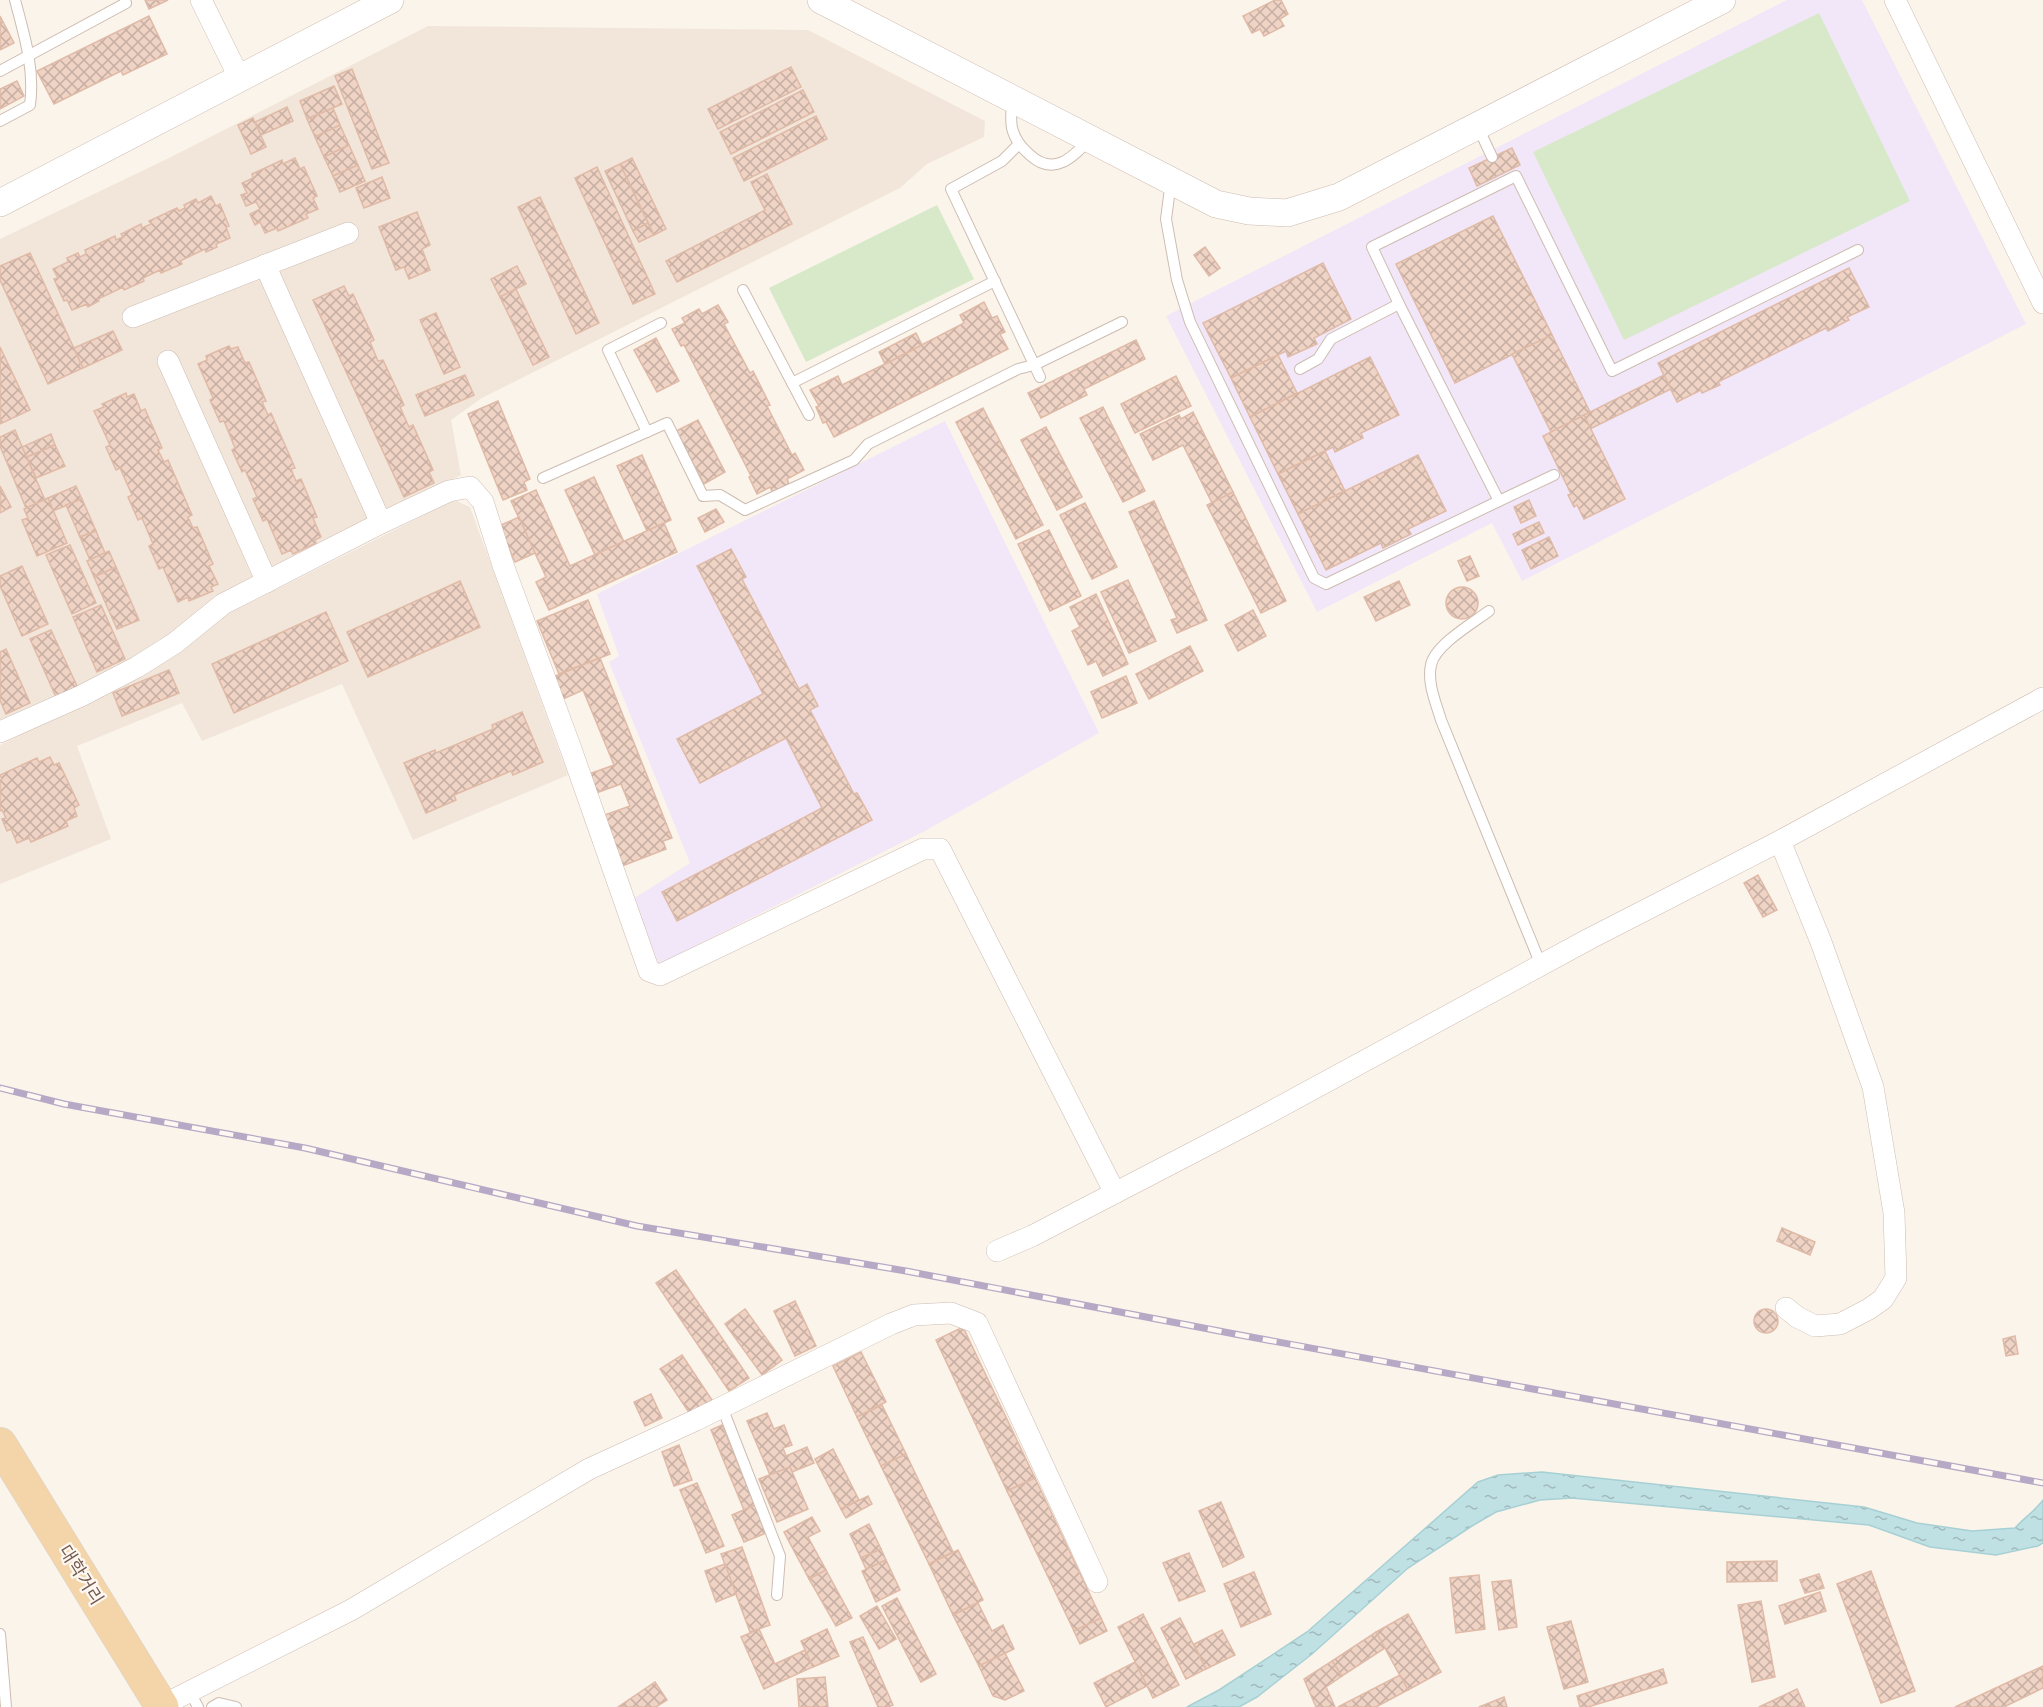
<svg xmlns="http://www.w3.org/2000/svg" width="2043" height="1707" font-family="Montserrat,'Noto Sans KR',sans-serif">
  <defs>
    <pattern id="water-ripples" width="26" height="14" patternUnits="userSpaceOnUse" patternTransform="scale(1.5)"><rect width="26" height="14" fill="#c0e1e4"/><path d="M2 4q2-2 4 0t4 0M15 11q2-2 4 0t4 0" fill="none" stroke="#a1b9bb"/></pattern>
    <pattern id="building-cross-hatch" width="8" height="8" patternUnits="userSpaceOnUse" patternTransform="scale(1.5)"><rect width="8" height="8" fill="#efd3c5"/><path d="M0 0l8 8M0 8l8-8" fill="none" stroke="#c6aea2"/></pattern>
  </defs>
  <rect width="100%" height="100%" fill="#fbf4eb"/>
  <!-- residential -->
  <g fill="#f2e6da">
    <polygon points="428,26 808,30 985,121 984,137 927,164 900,188 482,398 451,420 461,475 433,488 162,644 0,725 0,239 169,158"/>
    <polygon points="454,500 470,507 568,775 413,840 342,684 202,741 182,703 77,746 111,839 0,884 0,745 95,698 210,623"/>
  </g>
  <!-- education -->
  <g fill="#f1e7f8">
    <polygon points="1787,0 1862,0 2026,324 1522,581 1492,523 1317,612 1166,316"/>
    <polygon points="945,421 1099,733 923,832 659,964 633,899 690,863 609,662 619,656 597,594"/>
  </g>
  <!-- garden -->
  <g fill="#d8e9ca">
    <polygon points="1819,13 1910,201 1624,340 1533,152"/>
    <polygon points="937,205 974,279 806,362 769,288"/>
  </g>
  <!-- water -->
  <path fill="url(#water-ripples)" stroke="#a7d0d5" stroke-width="1.5" d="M1542,1472L1864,1507L1917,1523L1972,1531L2015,1528C2024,1518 2036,1510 2043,1500V1543L2038,1546L1996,1555L1930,1547L1869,1525L1572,1498L1540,1500L1496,1512L1472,1526L1408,1568L1312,1654L1257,1697L1239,1707H1187L1219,1690L1307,1632L1478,1482L1498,1475Z"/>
  <!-- building -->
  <g fill="url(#building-cross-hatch)" stroke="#e0baa6" stroke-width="1.5">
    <polygon points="145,0 168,0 149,9"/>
    <polygon points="1275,0 1281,0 1288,14 1280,19 1284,26 1264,36 1260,29 1252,33 1243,16"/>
    <polygon points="0,16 14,43 0,50"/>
    <polygon points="149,16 167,54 123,75 121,71 54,104 37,71"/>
    <polygon points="791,67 801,87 718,129 708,109"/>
    <polygon points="352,69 389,163 372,169 335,76"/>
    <polygon points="17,81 24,96 0,109 0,89"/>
    <polygon points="334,86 342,104 307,119 300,101"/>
    <polygon points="803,90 814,112 731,154 720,132"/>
    <polygon points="287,107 293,121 261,135 255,122"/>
    <polygon points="333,108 340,125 315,137 307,119"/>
    <polygon points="816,116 827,139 744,181 733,158"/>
    <polygon points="253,118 266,147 251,154 238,125"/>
    <polygon points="340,125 349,145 324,157 315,137"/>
    <polygon points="349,145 358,165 333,176 324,157"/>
    <polygon points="1512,148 1520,165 1477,186 1469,168"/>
    <polygon points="295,158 300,169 304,167 317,196 313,198 318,209 306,214 308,218 278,231 277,228 265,233 260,222 255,225 250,214 260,209 256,202 246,206 241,195 247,193 242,183 253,178 252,174 282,160 283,164"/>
    <polygon points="632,158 666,229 654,235 620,164"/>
    <polygon points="620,164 648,223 633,231 605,171"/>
    <polygon points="358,165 365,181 340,192 333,176"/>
    <polygon points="597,167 655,294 633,304 575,178"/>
    <polygon points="767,174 792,224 677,282 666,261 765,210 751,182"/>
    <polygon points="382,177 390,198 364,208 356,188"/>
    <polygon points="211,196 216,206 220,204 229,226 226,227 230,238 216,244 217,247 206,252 205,249 180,261 182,264 161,273 160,270 143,278 144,281 124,290 123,287 98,299 99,301 88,307 87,304 72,310 67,300 64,301 54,279 58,278 53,269 68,262 67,258 78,253 80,257 86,254 85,250 115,236 116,240 123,237 121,234 141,224 142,228 151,224 149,221 177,208 179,211 185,208 184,205 196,199 198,203"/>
    <polygon points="540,197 599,323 576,334 518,207"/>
    <polygon points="417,212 430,245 422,249 430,270 409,279 404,267 396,270 379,227"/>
    <polygon points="1493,216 1552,335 1455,383 1396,264"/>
    <polygon points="648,223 654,235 639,242 633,231"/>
    <polygon points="1205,247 1220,268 1209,276 1194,255"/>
    <polygon points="30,253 83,368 48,384 0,280 0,266"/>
    <polygon points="1323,263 1351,319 1314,338 1317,344 1288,357 1286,351 1231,378 1203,323"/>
    <polygon points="517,266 526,284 500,297 491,279"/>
    <polygon points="1849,268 1869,307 1847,317 1849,320 1828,331 1826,328 1718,382 1720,385 1702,393 1701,390 1677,402 1658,363"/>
    <polygon points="344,286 349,296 353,294 374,340 370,342 378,361 383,360 404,405 400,407 409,427 413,425 433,470 429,472 434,483 404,497 313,300"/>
    <polygon points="516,289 549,357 533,365 500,297"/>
    <polygon points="984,302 992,318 997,316 1005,332 1000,334 1008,349 834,437 826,422 823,423 816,407 819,406 810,390 838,376 842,385 885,364 964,323 960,315"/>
    <polygon points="718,305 728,322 724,324 750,373 753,371 770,405 767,406 792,455 795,453 804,470 787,479 789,484 773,493 770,487 757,494 749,477 751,476 684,345 681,346 672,329 685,323 682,318 699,309 702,314"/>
    <polygon points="436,313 460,367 444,374 420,320"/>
    <polygon points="113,331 122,350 83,368 74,348"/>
    <polygon points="916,333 922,345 885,364 879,352"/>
    <polygon points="1552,335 1590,412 1551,432 1512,354"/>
    <polygon points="656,338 679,381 657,392 634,350"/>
    <polygon points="1136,340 1145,359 1084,389 1087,395 1041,418 1028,393"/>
    <polygon points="229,346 231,349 238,347 245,363 249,362 266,401 262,402 268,415 271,413 295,468 291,469 296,481 301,479 317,517 313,518 321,537 315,540 316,543 293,554 291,550 282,554 267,519 263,521 253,499 257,497 245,470 242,472 232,450 235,448 224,421 220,422 210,400 213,398 198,364 207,360 206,356"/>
    <polygon points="0,347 30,410 0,424"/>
    <polygon points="1278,355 1297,393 1250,417 1231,378"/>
    <polygon points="1370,357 1399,415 1361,433 1363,438 1335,452 1333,447 1278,474 1250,417"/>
    <polygon points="465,375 474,395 425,416 416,395"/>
    <polygon points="1664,375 1671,389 1590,429 1584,415"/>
    <polygon points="1176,376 1191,406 1135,433 1121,404"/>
    <polygon points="126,393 127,397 134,394 141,411 145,409 162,448 158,450 164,462 168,460 192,515 188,517 193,528 197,527 213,564 209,566 218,584 211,587 213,591 189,601 188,597 178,602 163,567 159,569 149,546 153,544 142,518 138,520 128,497 132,495 120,468 116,470 106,447 110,445 94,411 104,407 102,404"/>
    <polygon points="498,401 530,479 524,482 527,490 503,500 468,414"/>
    <polygon points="1103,407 1145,491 1123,502 1080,418"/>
    <polygon points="983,408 1043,525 1016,539 956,422"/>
    <polygon points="1193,412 1233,492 1212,503 1183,445 1153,460 1140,434 1179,415 1181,419"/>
    <polygon points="1584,415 1625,499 1584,519 1577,505 1574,507 1568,495 1571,494 1543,436"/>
    <polygon points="698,420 725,472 704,484 676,431"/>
    <polygon points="1046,427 1082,497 1057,510 1021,440"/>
    <polygon points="15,430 45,500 26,508 0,446 0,437"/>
    <polygon points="51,434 55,445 27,457 22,447"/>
    <polygon points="55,445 65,466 36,478 27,457"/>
    <polygon points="1325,451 1345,491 1298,514 1278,474"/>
    <polygon points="642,455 671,520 647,531 617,466"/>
    <polygon points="1418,455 1446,511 1408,529 1411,534 1383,548 1381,543 1326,570 1298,514"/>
    <polygon points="594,477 624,542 595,555 565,490"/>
    <polygon points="0,486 11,507 0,513"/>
    <polygon points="76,486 82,499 53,511 48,498"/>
    <polygon points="536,490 570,566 664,523 677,552 549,610 536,582 546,577 511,501"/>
    <polygon points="1233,492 1286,601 1261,613 1207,505"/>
    <polygon points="48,498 67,543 37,556 22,520 28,518 24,509"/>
    <polygon points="82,499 96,531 80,537 66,505"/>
    <polygon points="1529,500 1536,516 1521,523 1514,507"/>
    <polygon points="1154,501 1207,620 1177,633 1171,620 1177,618 1129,512"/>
    <polygon points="1085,503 1117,567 1092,579 1060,515"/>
    <polygon points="716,509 724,522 705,532 698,518"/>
    <polygon points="519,517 535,553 515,562 499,526"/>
    <polygon points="1539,522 1544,533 1518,545 1513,534"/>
    <polygon points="1049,530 1081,596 1050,611 1018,544"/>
    <polygon points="96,531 105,553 90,560 80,537"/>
    <polygon points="1549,537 1558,556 1531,569 1522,550"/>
    <polygon points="70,545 96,603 72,614 46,555"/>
    <polygon points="731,549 746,577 742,579 799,689 807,684 818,706 810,710 854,794 857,793 872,820 677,921 662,892 822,808 786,738 700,783 677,739 763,694 697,566"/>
    <polygon points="109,551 116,567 94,577 87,561"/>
    <polygon points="1470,556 1479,576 1467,581 1458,561"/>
    <polygon points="22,566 48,624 22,636 0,586 0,576"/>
    <polygon points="116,567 139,620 117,629 94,577"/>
    <polygon points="1128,580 1156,641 1129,653 1101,592"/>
    <polygon points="460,581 480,627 368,677 347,632"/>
    <polygon points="1399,581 1410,605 1376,621 1364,597"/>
    <circle cx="1462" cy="603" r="16"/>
    <polygon points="1096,594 1128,664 1103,676 1096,661 1088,665 1072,631 1080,627 1070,607"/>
    <polygon points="588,600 610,654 559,674 537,621"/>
    <polygon points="101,605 125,659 97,672 73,617"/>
    <polygon points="1253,610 1266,636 1238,651 1225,625"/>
    <polygon points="326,612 348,661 234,713 212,664"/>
    <polygon points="51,630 78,688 56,697 30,639"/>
    <polygon points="1190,646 1203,671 1149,699 1136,674"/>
    <polygon points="6,649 30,703 6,714 0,700 0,652"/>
    <polygon points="600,658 672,838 663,841 666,849 622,866 602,816 630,806 621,784 596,793 589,774 614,765 583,690 563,699 553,677"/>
    <polygon points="169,670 179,693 122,716 113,693"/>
    <polygon points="1126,676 1137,703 1102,718 1091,692"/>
    <polygon points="522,712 543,762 513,775 511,771 454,795 456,800 426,813 404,763 435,750 436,753 493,729 492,725"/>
    <polygon points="50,757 54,765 59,763 79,805 74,808 77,816 66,821 68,826 31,842 29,838 17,843 11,829 7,831 2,819 6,818 2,810 0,811 0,780 2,779 0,775 37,758 39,762"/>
    <polygon points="1758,875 1777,910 1763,917 1744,883"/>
    <polygon points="1782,1228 1815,1242 1810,1255 1777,1241"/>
    <polygon points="676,1270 749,1378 729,1391 656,1283"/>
    <polygon points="795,1301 816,1346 795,1356 774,1311"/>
    <polygon points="745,1309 782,1360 762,1375 725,1324"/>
    <circle cx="1766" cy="1321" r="12"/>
    <polygon points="963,1327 1035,1478 1007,1491 936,1340"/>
    <polygon points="2015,1336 2018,1354 2006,1356 2003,1339"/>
    <polygon points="861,1352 886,1402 857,1417 833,1366"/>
    <polygon points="682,1355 712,1400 690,1414 660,1369"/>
    <polygon points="651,1394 662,1418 645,1426 634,1402"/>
    <polygon points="882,1405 906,1454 881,1466 857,1417"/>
    <polygon points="767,1413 774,1429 784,1425 792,1445 783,1448 786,1456 807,1447 814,1463 792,1472 790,1467 770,1475 747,1421"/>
    <polygon points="722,1425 755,1505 744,1510 711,1430"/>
    <polygon points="679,1445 692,1480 674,1486 662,1452"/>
    <polygon points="833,1449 859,1500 841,1509 815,1459"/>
    <polygon points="906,1454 953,1552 929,1564 881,1466"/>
    <polygon points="790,1467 808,1509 777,1522 759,1479"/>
    <polygon points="1035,1478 1101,1618 1074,1631 1007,1491"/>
    <polygon points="697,1483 724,1546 706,1553 680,1490"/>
    <polygon points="868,1496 872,1504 846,1518 841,1509"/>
    <polygon points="1221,1502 1244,1557 1223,1567 1199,1511"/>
    <polygon points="755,1505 766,1533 744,1542 732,1515"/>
    <polygon points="812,1517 820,1531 808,1537 826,1570 809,1579 784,1532"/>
    <polygon points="869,1524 881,1549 861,1558 850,1534"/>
    <polygon points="742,1547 770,1625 750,1632 721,1554"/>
    <polygon points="881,1549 886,1560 866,1569 861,1558"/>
    <polygon points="958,1550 983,1600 953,1615 929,1564"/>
    <polygon points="1189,1553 1205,1591 1179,1601 1163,1563"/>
    <polygon points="886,1560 900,1590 876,1602 862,1571"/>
    <polygon points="1777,1561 1777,1581 1727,1582 1727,1562"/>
    <polygon points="725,1564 736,1594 716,1602 705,1571"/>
    <polygon points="826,1570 852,1618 836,1626 809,1579"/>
    <polygon points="1871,1571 1915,1691 1881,1703 1837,1584"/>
    <polygon points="1254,1572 1271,1614 1241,1627 1224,1584"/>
    <polygon points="1819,1574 1824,1588 1805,1593 1800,1580"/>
    <polygon points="1479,1575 1485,1629 1456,1633 1450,1578"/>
    <polygon points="1511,1580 1517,1627 1499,1630 1492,1582"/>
    <polygon points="1820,1592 1826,1611 1785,1624 1779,1606"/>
    <polygon points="897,1598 936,1674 921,1682 882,1606"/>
    <polygon points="1761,1601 1775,1677 1752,1682 1738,1605"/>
    <polygon points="978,1603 992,1631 1003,1625 1014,1649 979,1666 953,1615"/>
    <polygon points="877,1606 896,1639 879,1649 860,1616"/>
    <polygon points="1143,1614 1179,1685 1153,1698 1118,1627"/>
    <polygon points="1408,1614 1441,1672 1408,1690 1376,1632"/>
    <polygon points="1101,1618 1107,1631 1080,1644 1074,1631"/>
    <polygon points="1180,1618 1206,1669 1186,1679 1161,1628"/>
    <polygon points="1571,1621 1588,1682 1564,1689 1547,1627"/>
    <polygon points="759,1629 775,1664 805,1650 813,1667 764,1689 741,1637"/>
    <polygon points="827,1629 839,1656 813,1667 801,1641"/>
    <polygon points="1222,1630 1235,1655 1206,1669 1194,1644"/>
    <polygon points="1376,1632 1385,1648 1342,1676 1332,1661"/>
    <polygon points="863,1637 893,1705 888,1707 878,1707 850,1642"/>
    <polygon points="1005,1653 1024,1691 1005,1700 993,1696 979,1666"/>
    <polygon points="1332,1661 1342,1676 1326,1687 1335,1707 1316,1707 1304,1679"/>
    <polygon points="1135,1662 1147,1686 1106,1707 1094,1683"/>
    <polygon points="2043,1666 2043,1688 2004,1707 1955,1707"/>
    <polygon points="1663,1669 1667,1683 1588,1707 1580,1707 1577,1696"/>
    <polygon points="1400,1675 1408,1690 1376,1707 1338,1707"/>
    <polygon points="825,1677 828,1707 799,1707 797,1679"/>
    <polygon points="655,1682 667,1700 656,1707 618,1707"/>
    <polygon points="1797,1689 1805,1707 1759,1707"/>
    <polygon points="1504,1697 1507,1707 1479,1707"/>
  </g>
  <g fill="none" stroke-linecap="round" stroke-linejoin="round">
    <!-- service casing -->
    <g stroke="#cdbcb1" stroke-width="12">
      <g id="service">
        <polyline points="0,71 126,3 125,0"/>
        <path d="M1012,99C1012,108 1010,119 1012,128C1015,140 1021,147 1030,155C1054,177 1073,157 1090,139"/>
        <path d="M0,121L30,105C35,69 24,34 15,0"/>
        <polyline points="1478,127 1492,157"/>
        <polyline points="1019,144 1002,161 951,189 1040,377"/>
        <polyline points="1171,181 1166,219 1177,280 1190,322 1314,578 1326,584 1499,501 1399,304 1372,247 1516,176 1612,371 1858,250"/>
        <polyline points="743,290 809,415"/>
        <polyline points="1300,369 1318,359 1331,339 1399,304"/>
        <polyline points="792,383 995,281"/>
        <polyline points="647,432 608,350 661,323"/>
        <polyline points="543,478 667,423 703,496 720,495 745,510 854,460 868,444 1018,369 1034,365 1122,322"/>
        <polyline points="1499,501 1554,475"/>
        <path d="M1489,611C1473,623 1435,645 1431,665C1427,683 1436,703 1441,720L1541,965"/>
        <polyline points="722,1407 780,1556 777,1595"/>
        <polyline points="0,1634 6,1707"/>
        <polyline points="190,1692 198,1707"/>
        <polyline points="212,1707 219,1703 236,1707"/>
      </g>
    </g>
    <!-- minor casing -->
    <g stroke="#cdbcb1" stroke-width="22">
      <g id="minor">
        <polyline points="201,0 240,79"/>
        <polyline points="1895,0 2043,303"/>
        <polyline points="265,265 381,523"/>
        <polyline points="133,317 348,233"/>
        <polyline points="168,361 267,582"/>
        <polyline points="0,732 81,696 137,667 175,643 223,604 381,523 449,491 470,487 483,502 503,565 571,749 649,971 660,975 923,849 940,849 1115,1193"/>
        <polyline points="1780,841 1821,942 1873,1087 1894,1213 1896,1278 1883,1299 1869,1309 1840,1324 1815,1326 1797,1317 1786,1308"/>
        <polyline points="997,1251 1032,1236 1265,1115 1589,939 1780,841 2043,698"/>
        <polyline points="161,1706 351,1610 589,1469 696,1420 891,1324 914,1315 951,1313 977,1323 1097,1582"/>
      </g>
    </g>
    <!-- tertiary casing -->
    <g stroke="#cdbcb1" stroke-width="28">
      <g id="tertiary">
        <polyline points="821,0 1216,204 1249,211 1287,213 1339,197 1722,0"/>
        <polyline points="0,203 390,0"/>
      </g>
    </g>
    <!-- primary casing -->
    <g stroke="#d8d1ce" stroke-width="34">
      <polyline id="primary" points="0,1444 162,1707"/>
    </g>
    <!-- service -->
    <use href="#service" stroke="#fff" stroke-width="10"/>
    <!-- minor -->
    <use href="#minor" stroke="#fff" stroke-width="21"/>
    <!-- tertiary -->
    <use href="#tertiary" stroke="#fff" stroke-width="27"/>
    <!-- primary -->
    <use href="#primary" stroke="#f4d5a9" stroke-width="33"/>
    <!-- rail casing -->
    <g stroke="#b7a9c5" stroke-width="7">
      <polyline id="rail" points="0,1088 64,1104 305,1148 637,1226 906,1271 1240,1335 2043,1483"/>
    </g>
    <!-- rail -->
    <use href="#rail" stroke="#fef8f2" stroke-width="4.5" stroke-dasharray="14" stroke-linecap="butt"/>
  </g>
  <g text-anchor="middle" stroke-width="4.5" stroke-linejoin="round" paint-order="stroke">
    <!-- street labels -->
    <g font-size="18" fill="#755b4f" stroke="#fef8f2">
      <text transform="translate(81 1575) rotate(58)" y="6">대학거리</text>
    </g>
  </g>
</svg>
